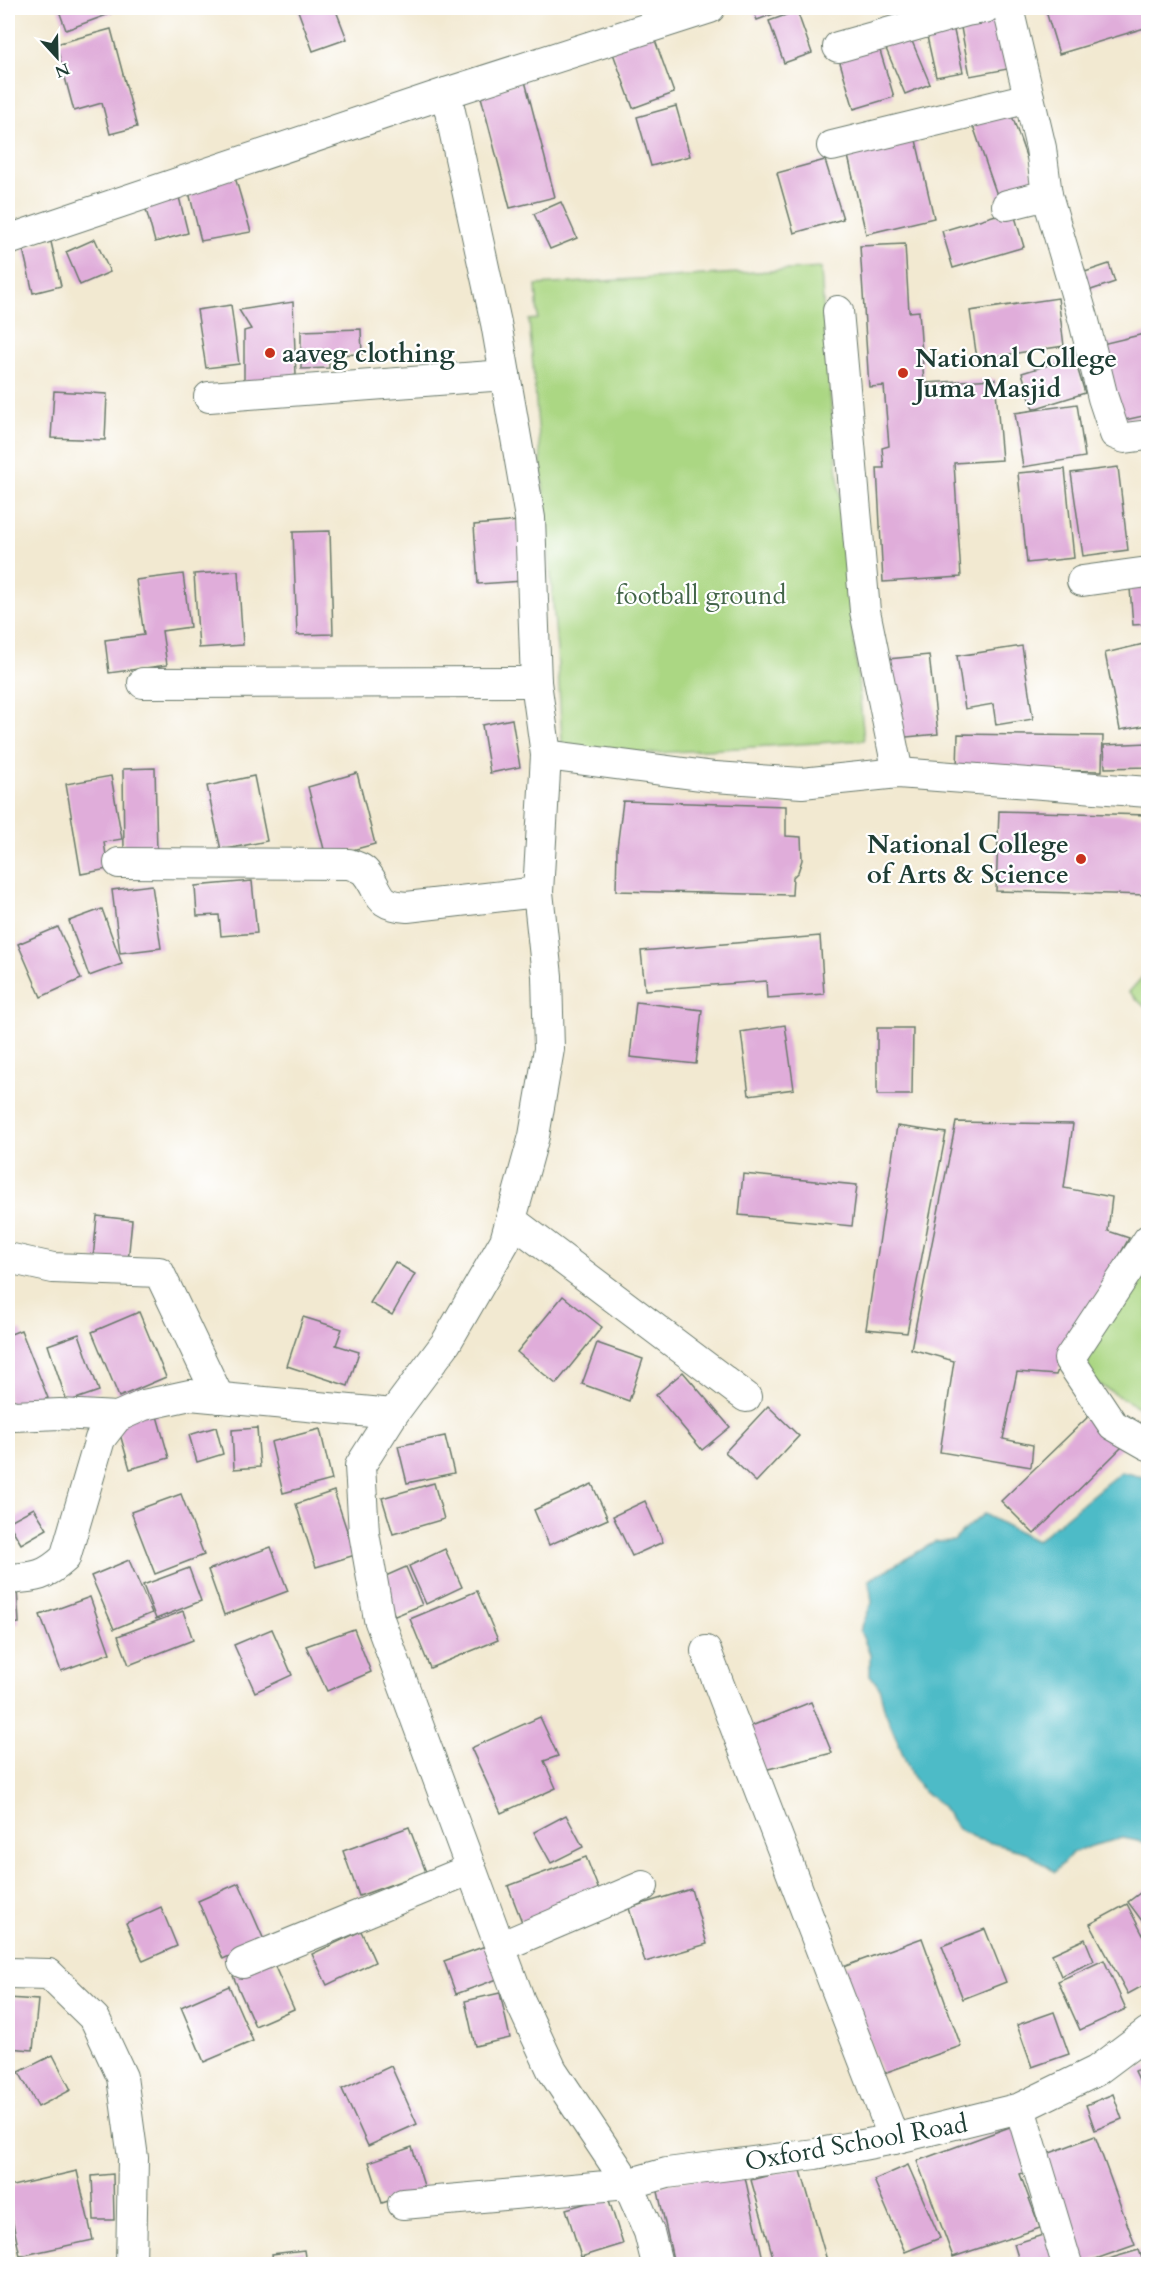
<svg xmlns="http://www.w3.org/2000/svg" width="1156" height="2272" font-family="Cardo,serif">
  <rect width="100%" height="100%" fill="#fff"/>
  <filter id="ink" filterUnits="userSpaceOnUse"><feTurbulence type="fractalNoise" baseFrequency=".0167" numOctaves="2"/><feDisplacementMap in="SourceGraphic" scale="12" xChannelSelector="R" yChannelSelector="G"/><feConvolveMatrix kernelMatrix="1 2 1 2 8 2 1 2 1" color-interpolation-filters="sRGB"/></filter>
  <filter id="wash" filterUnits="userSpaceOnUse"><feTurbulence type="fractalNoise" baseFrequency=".008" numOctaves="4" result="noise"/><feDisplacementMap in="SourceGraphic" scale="24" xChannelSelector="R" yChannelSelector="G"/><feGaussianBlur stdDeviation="1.35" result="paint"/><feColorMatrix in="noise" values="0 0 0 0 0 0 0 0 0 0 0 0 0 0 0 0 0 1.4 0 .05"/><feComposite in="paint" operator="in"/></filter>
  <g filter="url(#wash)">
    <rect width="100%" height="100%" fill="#f2e9d1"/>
    <!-- green -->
    <g fill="#abd783" stroke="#658a5c" stroke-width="1.5">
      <polygon points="821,268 826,353 864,740 563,759 557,650 529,320 538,319 536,285"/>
      <polygon points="1148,971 1148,1010 1129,992"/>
      <polygon points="1148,1256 1148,1413 1086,1377 1091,1333"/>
    </g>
    <!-- water -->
    <path fill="#4dbbc7" stroke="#367c7e" stroke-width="1.5" d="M1121,1472L1148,1478V1843L1123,1838L1095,1845L1073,1852L1055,1872L1028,1853L977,1839L958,1829L940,1804L923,1791L912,1776L904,1757L885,1711L879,1687L870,1675V1654L860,1631L872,1602L869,1580L935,1542L954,1541L965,1529L984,1514L1036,1541C1065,1519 1092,1494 1121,1472Z"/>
    <g id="blocks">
      <!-- building -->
      <g fill="#e0adda">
        <polygon points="58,8 110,8 112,13 66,30"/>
        <polygon points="297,8 335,8 347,39 313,51"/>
        <polygon points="752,8 790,8 757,20"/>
        <polygon points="894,8 950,8 898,23"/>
        <polygon points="1045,8 1148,8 1148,27 1059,54"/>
        <polygon points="1002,9 1013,68 970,76 959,17"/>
        <polygon points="797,11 812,53 784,63 769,21"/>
        <polygon points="953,26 963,72 936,77 926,32"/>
        <polygon points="111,29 137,127 110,134 102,103 74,111 56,44"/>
        <polygon points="652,32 674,93 633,108 611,48"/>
        <polygon points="909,34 930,84 905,94 884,44"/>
        <polygon points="878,44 894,97 854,109 838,56"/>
        <polygon points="525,81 555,197 510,208 480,93"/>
        <polygon points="1008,104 1037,188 999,201 970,117"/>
        <polygon points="676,106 690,156 651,166 637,117"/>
        <polygon points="916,140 934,218 866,234 848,156"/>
        <polygon points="825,160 843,219 794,233 777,173"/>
        <polygon points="235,177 251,232 201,241 188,188"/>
        <polygon points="179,197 188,233 155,242 145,206"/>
        <polygon points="561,202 577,238 550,249 534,214"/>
        <polygon points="1013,210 1024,247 953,268 942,231"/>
        <polygon points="95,239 110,272 80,285 66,252"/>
        <polygon points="51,242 61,286 33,293 23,249"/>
        <polygon points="905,244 909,312 919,311 924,383 995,379 1002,460 954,463 961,577 883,582 877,468 884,468 882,448 889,446 884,386 869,387 860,246"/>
        <polygon points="1109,264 1115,282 1088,291 1082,273"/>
        <polygon points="1058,298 1064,346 977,359 970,311"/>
        <polygon points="293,302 296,375 244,388 244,331 251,329 239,310"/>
        <polygon points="231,305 239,364 206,368 197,310"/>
        <polygon points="361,329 362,354 329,355 329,368 301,369 301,331"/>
        <polygon points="1148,333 1148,415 1120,421 1102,344"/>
        <polygon points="1074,357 1085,393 1033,409 1022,373"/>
        <polygon points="54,391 107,394 105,440 51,438"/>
        <polygon points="1077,404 1085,457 1023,467 1015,413"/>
        <polygon points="1118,467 1128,550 1083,556 1071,473"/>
        <polygon points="1065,469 1074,558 1027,563 1018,473"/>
        <polygon points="519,521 523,581 478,584 474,525"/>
        <polygon points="330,531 333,634 297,635 293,532"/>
        <polygon points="238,571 243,645 199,648 194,574"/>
        <polygon points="183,574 190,627 162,631 167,665 109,673 105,640 144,635 136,580"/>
        <polygon points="1148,587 1148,624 1133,625 1130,588"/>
        <polygon points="1148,643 1148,725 1120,730 1105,653"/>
        <polygon points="1022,646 1033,719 996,725 993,704 965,709 957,656"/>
        <polygon points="929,655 938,734 896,738 888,659"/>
        <polygon points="512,719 520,767 490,773 482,725"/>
        <polygon points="958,734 1103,736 1102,771 957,769"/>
        <polygon points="1148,743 1148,767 1105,768 1104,745"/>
        <polygon points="155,768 157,852 124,853 123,769"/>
        <polygon points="357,773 375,844 326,857 308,787"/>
        <polygon points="111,776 122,839 104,842 108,869 81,874 66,784"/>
        <polygon points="254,776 267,841 221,850 207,786"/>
        <polygon points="623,801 786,806 786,836 801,837 802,860 798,872 793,877 792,895 616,891 617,848"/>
        <polygon points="999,811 1148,815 1148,895 996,891"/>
        <polygon points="252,881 257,933 221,936 219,915 197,916 195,886"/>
        <polygon points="152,885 161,948 120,953 112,890"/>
        <polygon points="102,909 122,964 89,976 69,921"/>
        <polygon points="58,927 81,979 41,997 18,944"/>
        <polygon points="820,936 824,994 767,998 766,981 645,990 641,951"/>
        <polygon points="636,1002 702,1010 696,1064 630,1057"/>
        <polygon points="785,1025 794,1089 749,1095 741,1032"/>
        <polygon points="877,1028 913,1028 912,1095 877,1095"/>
        <polygon points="956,1122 1073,1124 1064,1188 1112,1197 1108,1231 1129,1238 1096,1298 1071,1335 1056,1375 1017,1372 1003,1439 1033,1445 1031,1467 940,1452 954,1361 911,1349"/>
        <polygon points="897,1126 946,1133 907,1333 866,1329"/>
        <polygon points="743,1174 857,1185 852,1226 739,1215"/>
        <polygon points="97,1216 132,1220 128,1262 93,1259"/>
        <polygon points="395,1262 415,1274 392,1315 370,1303"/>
        <polygon points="563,1296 602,1327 556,1384 517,1352"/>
        <polygon points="139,1312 166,1377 119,1397 92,1332"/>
        <polygon points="303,1317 342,1329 336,1345 359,1352 348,1386 287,1366"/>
        <polygon points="21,1330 48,1398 13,1412 8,1399 8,1335"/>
        <polygon points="79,1334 99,1391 67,1402 48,1345"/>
        <polygon points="597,1343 643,1359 629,1401 582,1384"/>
        <polygon points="683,1372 730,1427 702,1450 656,1395"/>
        <polygon points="768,1406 799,1436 756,1482 725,1452"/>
        <polygon points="155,1409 169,1458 130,1469 116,1420"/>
        <polygon points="1092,1413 1124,1445 1034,1534 1001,1501"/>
        <polygon points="216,1427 223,1454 197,1462 189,1435"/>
        <polygon points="257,1428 260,1467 234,1469 232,1430"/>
        <polygon points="320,1429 332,1480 283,1493 271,1442"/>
        <polygon points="445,1436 454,1473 407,1483 398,1446"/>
        <polygon points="434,1483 444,1519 393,1534 382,1498"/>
        <polygon points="592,1484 608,1519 549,1545 534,1510"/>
        <polygon points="334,1491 355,1555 316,1567 296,1504"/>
        <polygon points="181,1494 204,1555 155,1574 131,1512"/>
        <polygon points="645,1501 663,1542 632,1556 613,1516"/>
        <polygon points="34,1508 47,1529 21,1544 8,1522"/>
        <polygon points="271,1547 288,1591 224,1615 208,1570"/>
        <polygon points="445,1549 462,1587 426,1604 409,1566"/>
        <polygon points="129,1560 152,1613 114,1629 91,1576"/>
        <polygon points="406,1567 422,1605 395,1616 379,1579"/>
        <polygon points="189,1568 201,1601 156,1619 143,1585"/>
        <polygon points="8,1588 17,1588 19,1623 8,1624"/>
        <polygon points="477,1591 498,1640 430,1668 410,1619"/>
        <polygon points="90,1597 110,1653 61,1671 40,1615"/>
        <polygon points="183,1611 193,1640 129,1665 118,1636"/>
        <polygon points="272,1629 292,1675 255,1692 234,1645"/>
        <polygon points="354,1629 371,1672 327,1691 306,1646"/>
        <polygon points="811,1702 832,1753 764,1770 744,1729"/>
        <polygon points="540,1717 558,1756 544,1761 556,1788 501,1813 471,1748"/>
        <polygon points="566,1815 583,1847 551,1863 534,1832"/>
        <polygon points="409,1827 426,1872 359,1896 343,1851"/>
        <polygon points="586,1857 600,1893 522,1922 508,1886"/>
        <polygon points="239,1883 264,1940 223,1959 198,1901"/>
        <polygon points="1148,1887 1148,1929 1128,1902"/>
        <polygon points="691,1889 707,1944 645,1962 629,1908"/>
        <polygon points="1127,1904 1148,1945 1148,1983 1128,1994 1090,1924"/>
        <polygon points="161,1907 177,1946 143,1961 126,1923"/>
        <polygon points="985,1929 1006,1982 963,1999 942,1946"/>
        <polygon points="361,1931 375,1962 327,1985 312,1954"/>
        <polygon points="922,1938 961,2046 881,2074 843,1967"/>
        <polygon points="1085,1939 1094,1961 1061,1976 1052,1954"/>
        <polygon points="491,1944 503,1977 456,1994 444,1961"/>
        <polygon points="271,1958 294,2009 255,2026 233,1976"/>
        <polygon points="1104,1960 1126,2009 1080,2030 1058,1981"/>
        <polygon points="229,1986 253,2041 204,2062 181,2007"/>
        <polygon points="500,1993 510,2038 475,2046 465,2001"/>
        <polygon points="8,1998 38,2000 33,2050 8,2048"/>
        <polygon points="1054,2012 1069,2054 1032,2067 1017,2025"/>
        <polygon points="53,2055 71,2090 38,2107 19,2072"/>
        <polygon points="1148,2065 1148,2091 1145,2092 1135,2071"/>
        <polygon points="391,2066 417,2124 368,2146 342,2089"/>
        <polygon points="1113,2094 1122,2119 1095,2130 1086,2105"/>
        <polygon points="1018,2124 1035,2169 1020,2174 1040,2228 953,2257 917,2161"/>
        <polygon points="1095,2136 1135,2245 1082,2264 1042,2156"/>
        <polygon points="412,2147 425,2189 382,2203 369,2162"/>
        <polygon points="908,2165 940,2238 905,2252 874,2180"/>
        <polygon points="800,2167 828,2264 775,2264 751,2180"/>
        <polygon points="743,2168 764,2264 674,2264 657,2187"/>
        <polygon points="77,2171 93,2240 20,2256 8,2200 8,2187"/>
        <polygon points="113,2174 114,2220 94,2220 92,2176"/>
        <polygon points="608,2197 623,2244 581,2257 566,2209"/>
        <polygon points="1046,2234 1056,2264 1020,2264 1014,2244"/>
        <polygon points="304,2250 306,2264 273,2264 272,2254"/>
        <polygon points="1139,2250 1144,2264 1091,2264"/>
      </g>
    </g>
  </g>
  <g filter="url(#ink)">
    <use href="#blocks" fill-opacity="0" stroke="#69796b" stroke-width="1.5"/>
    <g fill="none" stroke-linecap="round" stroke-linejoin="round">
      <!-- minor casing -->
      <g stroke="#69796b" stroke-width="32">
        <g id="minor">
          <polyline points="1008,8 1041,148 1047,195 1084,321 1103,398 1115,434 1125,438 1148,435"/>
          <polyline points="838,47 966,11 985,8"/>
          <polyline points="832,146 1029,98"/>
          <polyline points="1007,205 1047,195"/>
          <polyline points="8,240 446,93 710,8"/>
          <polyline points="838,311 865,611 898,773"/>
          <polyline points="209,397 505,375"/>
          <polyline points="1082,581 1148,572"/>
          <polyline points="143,683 536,682"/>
          <polyline points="546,755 715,777 802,783 898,773 1148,792"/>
          <path d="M119,863L349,864C355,866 362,868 366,873C382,893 375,905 407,907L538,892"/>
          <polyline points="511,1220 746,1397"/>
          <polyline points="1148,1240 1069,1359 1113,1425 1148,1445"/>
          <polyline points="8,1258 53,1268 159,1272 219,1398"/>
          <polyline points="8,1414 14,1416 60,1414 117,1417"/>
          <path d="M8,1579C36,1577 44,1577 65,1558L100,1439L117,1417L144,1405L190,1395L393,1414"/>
          <polyline points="706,1651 894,2139"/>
          <polyline points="500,1947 643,1886"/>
          <polyline points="243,1963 471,1869"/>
          <polyline points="8,1973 49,1974 95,2019 122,2077 133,2158 131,2264"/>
          <polyline points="1020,2108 1067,2264"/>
          <polyline points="403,2204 628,2184 552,2070 520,2001 379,1619 364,1533 360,1466 393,1414 446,1343 505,1241 534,1136 549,1049 547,976 538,892 546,755 536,682 530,518 496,323 446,93"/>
          <polyline points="657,2264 649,2232 628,2184 667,2173 815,2154 894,2139 1020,2108 1096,2071 1148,2032"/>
        </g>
      </g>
      <!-- minor -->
      <use href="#minor" stroke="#fff" stroke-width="30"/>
    </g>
  </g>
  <!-- markers -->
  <g fill="#c8321e" stroke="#fff" stroke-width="2">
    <circle cx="270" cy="353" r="6"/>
    <circle cx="903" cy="373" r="6"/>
    <circle cx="1081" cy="859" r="6"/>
  </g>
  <g text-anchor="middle" stroke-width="4.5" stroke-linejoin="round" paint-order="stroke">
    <!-- poi labels -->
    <g font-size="26" font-weight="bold" fill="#1f3d34" stroke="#fff" text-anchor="start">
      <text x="282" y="362">aaveg clothing</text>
      <text x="915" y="367">National College<tspan x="915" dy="30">Juma Masjid</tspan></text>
      <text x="1069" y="853" text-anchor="end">National College<tspan x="1069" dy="30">of Arts &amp; Science</tspan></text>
    </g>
    <!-- park labels -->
    <g font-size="26" fill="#426448" stroke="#fff">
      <text x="701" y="604">football ground</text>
    </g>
    <!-- street labels -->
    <g font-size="26" fill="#1f3d34" stroke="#fff">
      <text transform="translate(856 2142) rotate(-10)" y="9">Oxford School Road</text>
    </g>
  </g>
  <!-- margin -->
  <rect width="1156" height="2272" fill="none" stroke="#fff" stroke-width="30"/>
  <!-- north arrow -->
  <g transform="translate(57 57) rotate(158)" stroke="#ffffff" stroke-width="4.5" paint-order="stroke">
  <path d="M0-4.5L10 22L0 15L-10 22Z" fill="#1f3d34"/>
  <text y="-9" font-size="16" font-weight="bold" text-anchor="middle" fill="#1f3d34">N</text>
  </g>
</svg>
